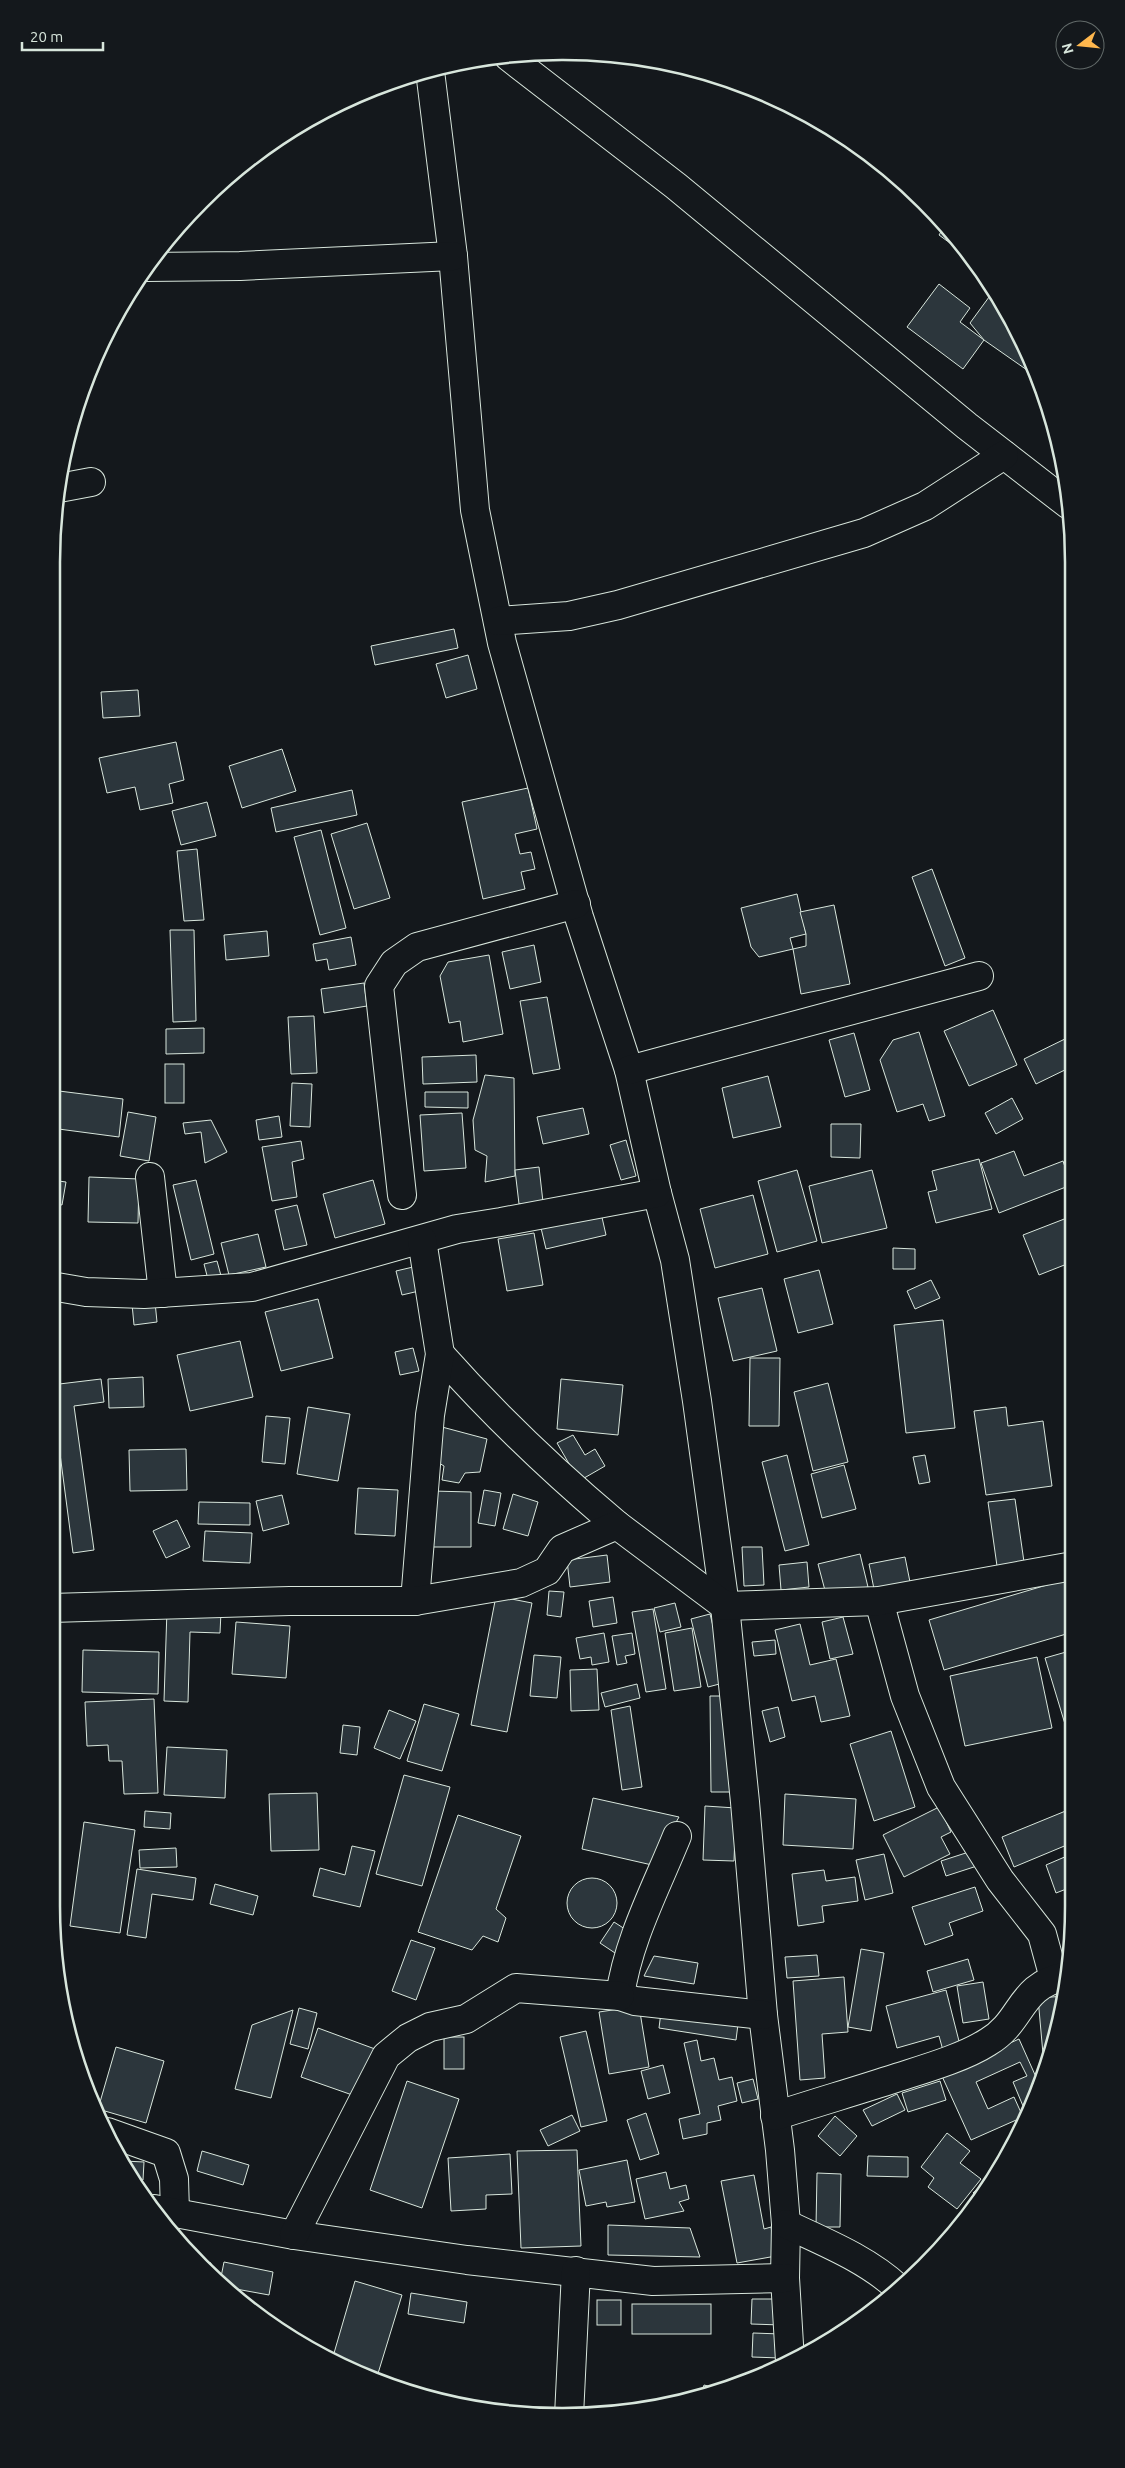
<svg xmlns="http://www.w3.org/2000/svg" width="1125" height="2468" font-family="Ubuntu,sans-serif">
  <rect width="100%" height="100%" fill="#14181c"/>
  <!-- building -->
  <g fill="#2c363c" stroke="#d8e6dc">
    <polygon points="944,227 967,251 965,254 939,235"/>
    <polygon points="939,284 970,308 960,322 984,340 963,369 907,327"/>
    <polygon points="992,293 1035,367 1037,377 984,340 970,323"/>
    <polygon points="454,629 458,648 375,665 371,646"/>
    <polygon points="468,655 477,689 446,698 436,664"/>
    <polygon points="138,690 140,716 103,718 101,692"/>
    <polygon points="176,742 184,780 169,784 173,803 140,810 135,787 107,793 99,758"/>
    <polygon points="282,749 296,791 242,808 229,766"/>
    <polygon points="528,788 537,829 515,834 520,854 531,852 535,869 521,872 525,889 483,899 462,802"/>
    <polygon points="352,790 357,815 276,832 271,808"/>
    <polygon points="207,802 216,836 181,845 172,811"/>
    <polygon points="367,823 390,898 354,909 331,834"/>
    <polygon points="321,830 346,928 320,935 294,837"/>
    <polygon points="197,849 204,920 184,921 177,851"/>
    <polygon points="932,869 965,958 945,966 912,877"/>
    <polygon points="797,894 806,934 790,938 793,949 759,957 751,947 741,908"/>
    <polygon points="834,905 850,984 801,994 793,949 806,946 806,934 800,912"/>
    <polygon points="170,930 194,930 196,1021 173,1022"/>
    <polygon points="267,931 269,956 226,960 224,935"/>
    <polygon points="351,937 356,965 329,970 327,959 316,961 313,944"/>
    <polygon points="534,945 541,982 510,989 502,952"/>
    <polygon points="489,955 503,1034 463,1042 460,1021 449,1023 440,976 448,962"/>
    <polygon points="364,983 367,1006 324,1013 321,989"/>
    <polygon points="547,997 560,1069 533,1074 520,1001"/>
    <polygon points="993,1010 1017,1065 969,1086 944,1031"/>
    <polygon points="314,1016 317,1073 291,1074 288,1017"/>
    <polygon points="204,1028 204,1053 166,1054 166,1029"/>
    <polygon points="919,1032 945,1116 929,1121 923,1104 897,1112 880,1060 893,1040"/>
    <polygon points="854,1033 870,1090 845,1097 829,1040"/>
    <polygon points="1071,1036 1071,1067 1036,1084 1024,1059"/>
    <polygon points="476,1055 477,1082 423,1084 422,1057"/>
    <rect x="165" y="1064" width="19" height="39"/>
    <polygon points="485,1075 514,1078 515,1176 485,1182 487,1156 475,1150 473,1120"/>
    <polygon points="768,1076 781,1127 733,1138 722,1088"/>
    <polygon points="292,1083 312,1084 310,1127 290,1126"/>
    <polygon points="51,1090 123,1099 119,1137 51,1128"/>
    <polygon points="425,1092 468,1092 468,1108 425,1107"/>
    <polygon points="1012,1098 1023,1119 996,1134 985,1113"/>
    <polygon points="583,1108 589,1134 543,1144 537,1117"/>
    <polygon points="128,1112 156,1117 149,1161 120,1156"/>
    <polygon points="462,1113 466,1168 424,1171 420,1115"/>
    <polygon points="279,1116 282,1137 259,1140 256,1120"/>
    <polygon points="211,1120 227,1152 205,1163 201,1132 185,1134 183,1123"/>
    <polygon points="831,1124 861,1124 860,1158 831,1157"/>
    <polygon points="626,1140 636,1176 621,1180 610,1145"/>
    <polygon points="301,1141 304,1159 292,1162 297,1197 272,1201 262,1147"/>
    <polygon points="1014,1151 1024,1176 1063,1161 1071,1185 999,1213 981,1163"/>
    <polygon points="979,1159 992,1209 936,1223 928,1192 937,1190 932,1171"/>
    <polygon points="539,1167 543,1202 519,1204 515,1170"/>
    <polygon points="797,1170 817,1241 777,1252 758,1181"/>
    <polygon points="872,1170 887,1228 822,1243 809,1186"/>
    <polygon points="89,1177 139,1179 138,1223 88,1222"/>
    <polygon points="51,1180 66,1182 62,1205 51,1203"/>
    <polygon points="196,1180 214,1254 191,1260 173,1185"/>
    <polygon points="373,1180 385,1224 335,1238 323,1194"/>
    <polygon points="753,1195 768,1254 715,1268 700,1209"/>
    <polygon points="297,1205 307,1245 284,1250 275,1210"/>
    <polygon points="601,1213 606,1235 546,1249 541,1228"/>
    <polygon points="1072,1216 1072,1262 1039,1275 1023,1235"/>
    <polygon points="534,1233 543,1285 507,1291 498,1239"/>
    <polygon points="258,1234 266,1267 229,1275 221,1243"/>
    <polygon points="893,1248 915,1249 915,1269 893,1269"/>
    <polygon points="217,1261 223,1283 210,1287 204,1264"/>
    <polygon points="413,1267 419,1291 402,1295 396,1271"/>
    <polygon points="819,1270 833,1324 798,1333 784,1279"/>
    <polygon points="931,1280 940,1298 915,1309 907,1291"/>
    <polygon points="762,1288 777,1351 733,1361 718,1298"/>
    <polygon points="318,1299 333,1358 281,1371 265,1312"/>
    <polygon points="155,1302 157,1322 134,1325 132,1304"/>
    <polygon points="943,1320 955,1428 906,1433 894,1325"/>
    <polygon points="51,1336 60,1363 51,1366"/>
    <polygon points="240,1341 253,1397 190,1411 177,1355"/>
    <polygon points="413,1348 419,1371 400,1375 395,1352"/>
    <polygon points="750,1358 780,1358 779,1426 749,1426"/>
    <polygon points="143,1377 144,1407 109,1408 108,1379"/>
    <polygon points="101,1379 104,1402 74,1406 94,1550 73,1553 51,1385"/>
    <polygon points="561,1379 623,1385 618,1435 557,1429"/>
    <polygon points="828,1383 848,1462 813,1471 794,1392"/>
    <polygon points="308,1407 350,1414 338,1481 297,1474"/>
    <polygon points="1006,1407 1008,1426 1043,1421 1052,1486 986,1495 974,1411"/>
    <polygon points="266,1416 290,1418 285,1464 262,1462"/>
    <polygon points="442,1427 487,1439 480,1472 465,1473 459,1483 442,1480 444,1466 434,1460"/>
    <polygon points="573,1435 585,1455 595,1449 605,1466 579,1481 557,1443"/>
    <polygon points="186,1449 187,1490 130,1491 129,1450"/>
    <polygon points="787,1455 809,1545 785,1551 762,1462"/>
    <polygon points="925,1455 930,1482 919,1484 913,1457"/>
    <polygon points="844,1465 856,1509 822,1518 811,1474"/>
    <polygon points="358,1488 398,1490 395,1536 355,1534"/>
    <polygon points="484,1490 501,1493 495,1526 478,1523"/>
    <polygon points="432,1491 471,1492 471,1547 431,1547"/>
    <polygon points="513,1494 538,1502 528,1536 503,1529"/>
    <polygon points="282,1495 289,1524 263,1531 256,1501"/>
    <polygon points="1015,1499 1024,1562 997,1566 988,1502"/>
    <polygon points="199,1502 250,1503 250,1525 198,1524"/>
    <polygon points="1073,1518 1073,1540 1070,1541 1065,1520"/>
    <polygon points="177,1520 190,1547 166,1558 153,1531"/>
    <polygon points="205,1531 252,1533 250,1563 203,1561"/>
    <polygon points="51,1537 58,1579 51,1580"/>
    <polygon points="742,1547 762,1547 764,1585 744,1586"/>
    <polygon points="860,1554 868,1587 827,1598 818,1564"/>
    <polygon points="607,1555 610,1582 570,1587 567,1560"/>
    <polygon points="905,1557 910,1582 874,1589 869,1564"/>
    <polygon points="807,1562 809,1587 781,1590 779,1565"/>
    <polygon points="1067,1579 1073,1599 1073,1632 944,1670 929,1620"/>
    <polygon points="549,1591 564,1592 561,1617 547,1615"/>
    <polygon points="496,1596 532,1603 507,1732 471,1725"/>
    <polygon points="613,1597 617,1623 593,1627 589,1601"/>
    <polygon points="675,1603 681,1627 660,1632 654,1608"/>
    <polygon points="167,1609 221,1612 220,1633 190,1632 188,1702 164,1701"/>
    <polygon points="653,1609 666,1689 646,1692 632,1612"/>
    <polygon points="710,1614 727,1682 708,1687 691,1619"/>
    <polygon points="843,1617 853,1654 830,1659 822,1622"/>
    <polygon points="236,1622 290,1626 286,1678 232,1674"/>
    <polygon points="800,1624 810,1665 836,1659 850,1716 821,1722 815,1696 792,1701 775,1630"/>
    <polygon points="692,1628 701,1687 674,1691 665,1633"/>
    <polygon points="604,1633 609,1662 592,1665 591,1657 580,1659 576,1638"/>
    <polygon points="632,1633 635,1654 625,1656 627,1663 617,1665 612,1636"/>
    <polygon points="775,1640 776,1654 754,1656 752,1642"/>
    <polygon points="83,1650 159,1652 158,1694 82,1692"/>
    <polygon points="1073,1650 1073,1732 1068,1734 1045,1658"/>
    <polygon points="534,1655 561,1657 557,1698 530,1696"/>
    <polygon points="1037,1657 1052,1728 965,1746 950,1676"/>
    <polygon points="597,1669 599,1710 571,1711 570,1670"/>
    <polygon points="637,1684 640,1698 605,1707 601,1693"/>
    <polygon points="710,1696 732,1696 733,1792 711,1792"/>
    <polygon points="154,1699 158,1793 124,1794 122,1761 109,1761 108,1745 87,1746 85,1702"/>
    <polygon points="424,1704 459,1714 442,1771 407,1761"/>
    <polygon points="630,1706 642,1787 622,1790 611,1710"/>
    <polygon points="778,1707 785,1737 770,1742 762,1711"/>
    <polygon points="389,1710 416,1721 400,1759 374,1748"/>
    <polygon points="343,1725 360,1727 357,1755 340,1753"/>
    <polygon points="891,1731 915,1807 874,1821 850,1744"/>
    <polygon points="167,1747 227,1750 225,1798 164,1795"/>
    <polygon points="404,1775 450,1787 422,1886 376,1874"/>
    <polygon points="317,1793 319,1850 271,1851 269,1794"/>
    <polygon points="785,1794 856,1799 853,1849 783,1845"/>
    <polygon points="593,1798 679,1817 652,1865 582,1849"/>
    <polygon points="705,1806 736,1808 734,1861 703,1860"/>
    <polygon points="939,1807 951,1832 941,1837 950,1854 904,1877 883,1835"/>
    <polygon points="1068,1810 1073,1824 1074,1842 1014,1867 1002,1837"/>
    <polygon points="145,1811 171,1813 170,1829 144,1827"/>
    <polygon points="458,1815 521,1836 496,1909 506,1918 498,1942 483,1936 472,1950 418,1932"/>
    <polygon points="84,1822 135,1830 120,1933 70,1926"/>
    <polygon points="51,1824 60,1825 51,1908"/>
    <polygon points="352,1846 375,1851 360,1907 313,1896 320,1868 345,1875"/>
    <polygon points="176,1848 177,1867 140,1868 139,1850"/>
    <polygon points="975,1850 980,1865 946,1876 941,1861"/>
    <polygon points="884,1854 893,1893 865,1900 856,1860"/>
    <polygon points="1067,1856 1074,1873 1074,1886 1056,1893 1046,1865"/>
    <polygon points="137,1869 196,1878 193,1900 152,1894 146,1938 127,1935"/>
    <polygon points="824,1870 826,1881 855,1877 858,1901 822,1906 824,1922 798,1926 792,1874"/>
    <circle cx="592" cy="1903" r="25"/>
    <polygon points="215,1884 258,1896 253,1915 210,1904"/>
    <polygon points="975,1887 983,1911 949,1923 953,1935 925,1945 912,1907"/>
    <polygon points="614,1922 628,1931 615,1953 600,1943"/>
    <polygon points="411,1940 435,1948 416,2000 392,1991"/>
    <polygon points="861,1949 884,1953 871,2031 848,2027"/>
    <polygon points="817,1955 819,1976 787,1978 785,1957"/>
    <polygon points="654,1956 698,1963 694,1984 644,1976"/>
    <polygon points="968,1959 974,1980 933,1992 927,1971"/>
    <polygon points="844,1977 848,2032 822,2034 825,2078 800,2080 793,1981"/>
    <polygon points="983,1982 989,2019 963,2023 957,1986"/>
    <polygon points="946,1990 961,2049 944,2054 939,2036 897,2048 886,2006"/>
    <polygon points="1065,1996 1049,2055 1043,2054 1038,1998"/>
    <polygon points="639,2006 649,2067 609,2074 599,2012"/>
    <polygon points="299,2008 317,2013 308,2049 290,2044"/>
    <polygon points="293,2010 271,2098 235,2089 252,2025"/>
    <polygon points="661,2012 738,2024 736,2040 659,2028"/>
    <polygon points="318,2028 375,2049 358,2097 301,2077"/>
    <polygon points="586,2031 607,2121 581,2127 560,2037"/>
    <rect x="444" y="2037" width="20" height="32"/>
    <polygon points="1019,2039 1040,2086 1035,2100 1023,2106 1013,2082 1027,2076 1020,2062 976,2082 988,2109 1014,2097 1023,2117 971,2140 941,2074"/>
    <polygon points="697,2040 701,2061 714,2058 719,2080 732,2077 737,2101 718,2106 721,2120 707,2123 707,2134 683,2139 679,2119 700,2114 684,2043"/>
    <polygon points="116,2047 164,2061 146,2123 98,2109"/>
    <polygon points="663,2065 670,2093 648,2099 641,2071"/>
    <polygon points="753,2079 758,2099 742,2103 737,2083"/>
    <polygon points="407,2081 459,2099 422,2208 370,2190"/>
    <polygon points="940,2081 946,2100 908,2112 902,2093"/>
    <polygon points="897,2094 905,2110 872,2126 863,2110"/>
    <polygon points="646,2113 659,2154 640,2160 627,2120"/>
    <polygon points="572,2115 580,2131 548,2146 540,2130"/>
    <polygon points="835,2116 857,2136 840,2156 818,2136"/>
    <polygon points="947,2133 970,2151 960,2163 981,2179 957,2209 928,2187 934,2178 921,2167"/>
    <polygon points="577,2150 581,2246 521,2248 517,2151"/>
    <polygon points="202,2151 249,2165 243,2185 197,2171"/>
    <polygon points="510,2154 512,2194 486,2195 486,2209 451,2211 448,2158"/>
    <polygon points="868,2156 908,2157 908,2177 867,2176"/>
    <polygon points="627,2160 635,2202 607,2207 606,2202 586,2206 579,2170"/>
    <polygon points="124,2161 144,2162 143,2180 133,2180 124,2167"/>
    <polygon points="1002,2163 988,2189 980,2200 973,2193"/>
    <polygon points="666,2172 670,2189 686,2185 689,2199 679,2202 684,2211 645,2219 636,2179"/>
    <polygon points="817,2173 841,2174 840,2227 816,2227"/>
    <polygon points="754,2175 764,2229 771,2227 776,2256 737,2263 721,2181"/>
    <polygon points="608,2225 690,2228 700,2257 608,2255"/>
    <polygon points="955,2233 947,2242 946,2234"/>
    <polygon points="196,2259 211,2263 209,2272"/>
    <polygon points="224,2262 273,2272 269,2295 225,2287 220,2282"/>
    <polygon points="355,2281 402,2295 376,2380 332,2360"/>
    <polygon points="411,2293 467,2302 464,2323 408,2314"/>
    <polygon points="752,2299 782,2299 781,2325 751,2324"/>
    <rect x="597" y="2300" width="24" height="25"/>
    <rect x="632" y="2304" width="79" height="30"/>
    <polygon points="753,2333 781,2334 780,2358 752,2357"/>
    <polygon points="704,2385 724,2390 701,2396"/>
  </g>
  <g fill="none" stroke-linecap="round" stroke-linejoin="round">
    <!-- minor casing -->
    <g stroke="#d8e6dc" stroke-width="30">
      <g id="minor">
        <polyline points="509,57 676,186 967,426 1069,505"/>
        <polyline points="430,71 453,256 475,510 502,643 579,917 629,1070 657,1193 675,1260 697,1401 725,1606 745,1802 763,2015 780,2150 786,2224 785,2278 790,2361"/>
        <polyline points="147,267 240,266 453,256"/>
        <polyline points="59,488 91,482"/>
        <polyline points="498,621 569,616 618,605 864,533 925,506 1004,455"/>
        <polyline points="629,1070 979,976"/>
        <polyline points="150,1177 163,1293"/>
        <polyline points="402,1195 379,986 394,963 417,947 576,904"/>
        <polyline points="51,1286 86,1292 144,1294 252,1287 457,1229 501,1222 657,1193"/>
        <path d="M440,1354C495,1416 554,1472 617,1525"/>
        <polyline points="415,1601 430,1415 440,1354 422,1240"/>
        <polyline points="879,1601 905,1696 941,1787 1000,1880 1042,1934 1054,1978"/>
        <polyline points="51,1608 290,1601 415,1601 521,1583 547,1571 562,1549 617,1525 725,1606 879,1601 1073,1566"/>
        <path d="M677,1836C656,1888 628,1940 620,1996L635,2001L763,2015"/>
        <path d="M775,2116C815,2103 856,2091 896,2078C924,2069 963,2058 988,2042C1024,2021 1018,1985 1067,1976"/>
        <polyline points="107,2132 166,2153 174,2179 175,2212"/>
        <polyline points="154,2209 294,2235 467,2260 653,2281 785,2278"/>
        <path d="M786,2224C824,2242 867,2259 898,2288"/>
        <polyline points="294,2235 386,2056 408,2038 430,2027 466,2019 516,1988 620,1996"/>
        <polyline points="569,2416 576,2271"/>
      </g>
    </g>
    <!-- minor -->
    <use href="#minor" stroke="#14181c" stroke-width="28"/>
  </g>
  <!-- crop -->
  <path d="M0 0H1125V2468H0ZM562 60H563A502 502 0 0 1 1065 562V1906A502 502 0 0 1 563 2408H562A502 502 0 0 1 60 1906V562A502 502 0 0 1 562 60Z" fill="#14181c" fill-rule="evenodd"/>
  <path fill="none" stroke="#d8e6dc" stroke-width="2.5" d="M562 60H563A502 502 0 0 1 1065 562V1906A502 502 0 0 1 563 2408H562A502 502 0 0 1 60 1906V562A502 502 0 0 1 562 60Z"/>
  <!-- north arrow -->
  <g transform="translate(1080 45) rotate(254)"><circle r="24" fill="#14181c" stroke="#626a69"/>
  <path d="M0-4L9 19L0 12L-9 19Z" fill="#ffb74d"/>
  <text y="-8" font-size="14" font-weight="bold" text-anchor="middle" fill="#d8e6dc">N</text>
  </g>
  <!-- scale -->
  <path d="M22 42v8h81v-8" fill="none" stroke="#d8e6dc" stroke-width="2.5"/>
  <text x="30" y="42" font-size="15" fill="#d8e6dc" stroke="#14181c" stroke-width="4" paint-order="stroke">20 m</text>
</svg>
